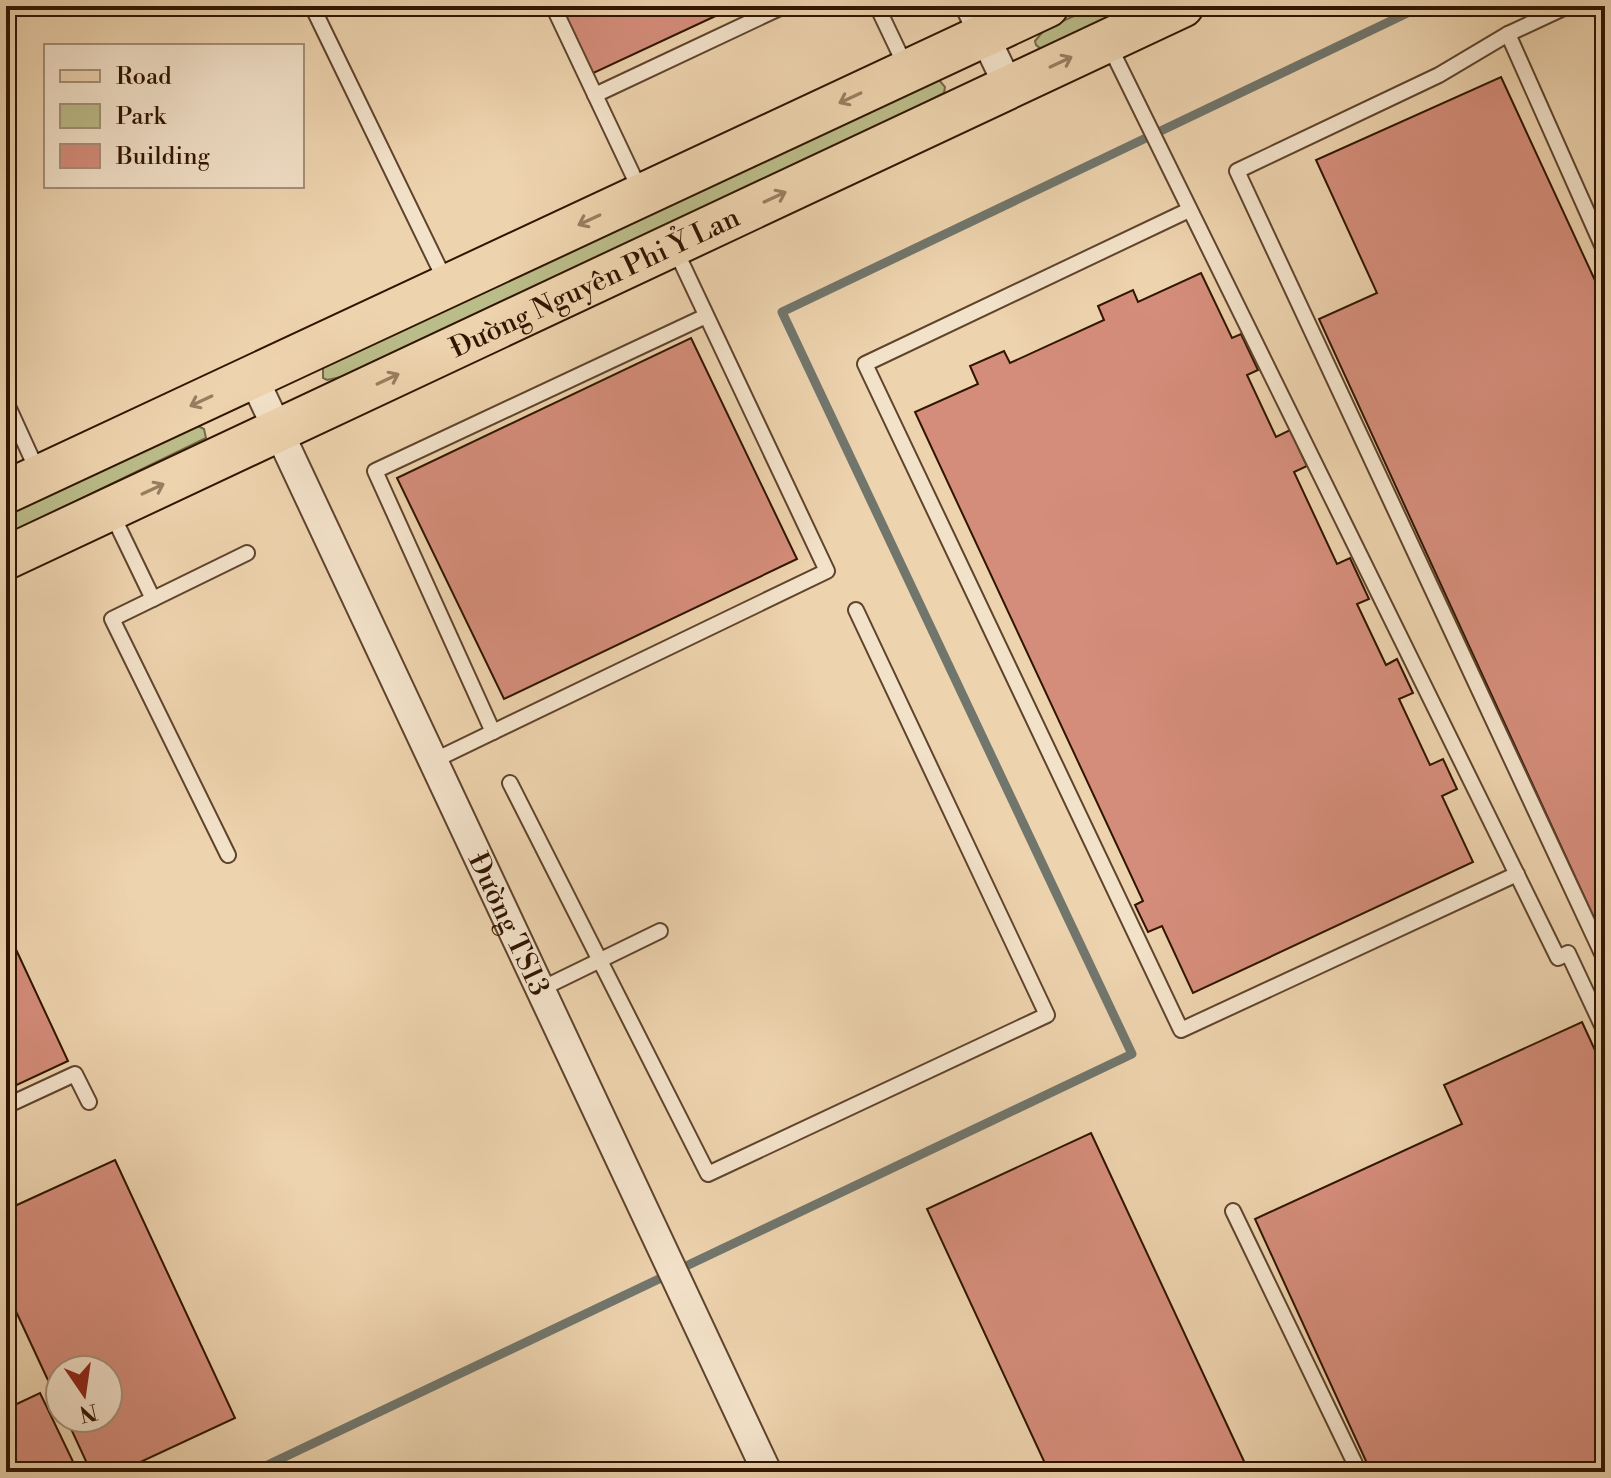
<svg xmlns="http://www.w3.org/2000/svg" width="1611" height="1478" font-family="'Libre Bodoni',serif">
  <rect width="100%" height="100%" fill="#edd3ae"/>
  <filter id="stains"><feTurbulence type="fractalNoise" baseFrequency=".0025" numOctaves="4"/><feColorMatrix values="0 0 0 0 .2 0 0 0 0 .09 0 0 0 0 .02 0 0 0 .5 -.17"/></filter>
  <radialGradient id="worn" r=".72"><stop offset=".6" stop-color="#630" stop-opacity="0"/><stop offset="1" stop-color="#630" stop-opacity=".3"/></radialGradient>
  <!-- green -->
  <g fill="#babc89" stroke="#756844" stroke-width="2">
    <polygon points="1096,6 1139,6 1041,49 1036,45 1035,41 1045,29"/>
    <polygon points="934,80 940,81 945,87 944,93 887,123 341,377 327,380 323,378 323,368 326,366"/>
    <polygon points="196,425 204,429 206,438 6,535 6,513"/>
  </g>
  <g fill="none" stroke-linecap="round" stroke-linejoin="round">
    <!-- stream -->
    <polyline stroke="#71766d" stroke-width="9" points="253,1472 1132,1054 782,312 1422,6"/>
  </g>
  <!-- building -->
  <g fill="#d58d7b" stroke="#301500" stroke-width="2">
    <polygon points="555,6 737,6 587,76"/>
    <polygon points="1501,77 1605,302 1605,942 1319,319 1377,293 1316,160"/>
    <polygon points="1201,273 1232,338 1241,334 1258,370 1247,375 1276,437 1290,430 1307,466 1294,472 1337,564 1350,558 1369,599 1357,604 1386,665 1397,659 1413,693 1399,699 1430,765 1443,759 1457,789 1442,796 1473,862 1193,993 1162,926 1148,932 1135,905 1143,901 915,412 978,384 970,366 1004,351 1010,363 1104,320 1098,306 1133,290 1138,302"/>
    <polygon points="691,338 797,559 504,699 397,478"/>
    <polygon points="6,928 68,1061 6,1090"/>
    <polygon points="1582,1022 1605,1072 1605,1460 1578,1472 1371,1472 1255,1219 1462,1124 1444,1085"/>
    <polygon points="1091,1133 1249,1472 1049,1472 927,1209"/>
    <polygon points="115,1160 235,1418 119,1472 91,1472 66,1418 108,1418 108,1370 60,1370 60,1406 6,1290 6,1210"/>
    <polygon points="40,1393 78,1472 6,1472 6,1409"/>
  </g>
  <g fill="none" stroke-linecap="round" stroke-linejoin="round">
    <!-- service casing -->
    <g stroke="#5f442c" stroke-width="18">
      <g id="service">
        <polyline points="312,6 446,282"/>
        <polyline points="553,6 640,190"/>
        <polyline points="877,6 906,67"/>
        <polyline points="1568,6 1508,34 1439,75 1237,171 1605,960"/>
        <polyline points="1508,34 1605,252"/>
        <polyline points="1109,45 1558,958 1568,953 1605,1032"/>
        <polyline points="595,95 784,6"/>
        <polyline points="1189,210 865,364 1181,1030 1517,874"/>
        <polyline points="6,402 38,472"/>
        <polyline points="112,514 153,599 247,553"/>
        <polyline points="153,599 112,619 228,855"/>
        <polyline points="493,732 375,471 706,316"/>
        <polyline points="435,760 827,571 675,249"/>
        <polyline points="510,783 708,1174 1047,1015 856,610"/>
        <polyline points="541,989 660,931"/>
        <polyline points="6,1106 75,1074 89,1102"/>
        <polyline points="1233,1211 1359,1472"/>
      </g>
    </g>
    <!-- minor casing -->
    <g stroke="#5f442c" stroke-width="32">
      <g id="minor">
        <polyline points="970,6 1009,87"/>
        <path id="s1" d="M253,377L767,1472"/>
      </g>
    </g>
    <!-- primary casing -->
    <g stroke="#301500" stroke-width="46">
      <g id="primary">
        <polyline points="6,492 1047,6"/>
        <path id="s2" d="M6,558L1182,6"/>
      </g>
    </g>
    <!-- service -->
    <use href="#service" stroke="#f3e2ca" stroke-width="14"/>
    <!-- minor -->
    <use href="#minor" stroke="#f3e2ca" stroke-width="28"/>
    <!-- primary -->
    <use href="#primary" stroke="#edd3ae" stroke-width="42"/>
  </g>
  <!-- one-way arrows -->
  <defs><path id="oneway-shaft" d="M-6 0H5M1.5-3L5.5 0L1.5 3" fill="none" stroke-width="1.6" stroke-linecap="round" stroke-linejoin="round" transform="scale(2)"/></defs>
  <g stroke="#987e60">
    <use href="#oneway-shaft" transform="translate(1061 62) rotate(-25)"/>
    <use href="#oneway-shaft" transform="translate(850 98) rotate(155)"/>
    <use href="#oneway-shaft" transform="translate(775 197) rotate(-25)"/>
    <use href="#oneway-shaft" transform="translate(589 220) rotate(155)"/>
    <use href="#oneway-shaft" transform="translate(388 379) rotate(-25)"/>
    <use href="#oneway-shaft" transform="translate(201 401) rotate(155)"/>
    <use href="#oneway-shaft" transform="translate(153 489) rotate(-25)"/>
  </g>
  <g text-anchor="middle" stroke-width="8" stroke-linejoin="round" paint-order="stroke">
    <!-- street labels -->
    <g font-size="28" fill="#301500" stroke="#f3e2ca">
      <text dy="10" stroke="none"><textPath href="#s2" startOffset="650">Đường Nguyên Phi Ỷ Lan</textPath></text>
      <text dy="10" stroke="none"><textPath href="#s1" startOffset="604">Đường TS13</textPath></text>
    </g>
  </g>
  <!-- margin -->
  <rect width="1611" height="1478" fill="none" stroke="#edd3ae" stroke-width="32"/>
  <rect x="8" y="8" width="1595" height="1462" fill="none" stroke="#301500" stroke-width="4"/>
  <rect x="16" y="16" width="1579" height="1446" fill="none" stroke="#301500" stroke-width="2"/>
  <!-- legend -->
  <rect x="44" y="44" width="260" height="144" fill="#f3e2ca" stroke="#a59079" stroke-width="2"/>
  <rect x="60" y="70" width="40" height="12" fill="#edd3ae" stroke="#a59079" stroke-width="2"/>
  <text x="116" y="84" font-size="24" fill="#301500">Road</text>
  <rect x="60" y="104" width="40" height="24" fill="#babc89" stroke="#a59079" stroke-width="2"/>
  <text x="116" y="124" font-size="24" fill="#301500">Park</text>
  <rect x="60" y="144" width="40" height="24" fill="#d58d7b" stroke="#a59079" stroke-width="2"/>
  <text x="116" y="164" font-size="24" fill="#301500">Building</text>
  <!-- north arrow -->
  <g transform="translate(84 1394) rotate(167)"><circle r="38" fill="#f3e2ca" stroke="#a59079" stroke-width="2"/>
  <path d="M0-6L14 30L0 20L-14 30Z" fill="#8f2418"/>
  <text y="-12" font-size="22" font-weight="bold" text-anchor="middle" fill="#301500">N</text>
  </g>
  <rect width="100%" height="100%" filter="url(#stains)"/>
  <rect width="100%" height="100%" fill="url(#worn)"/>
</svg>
